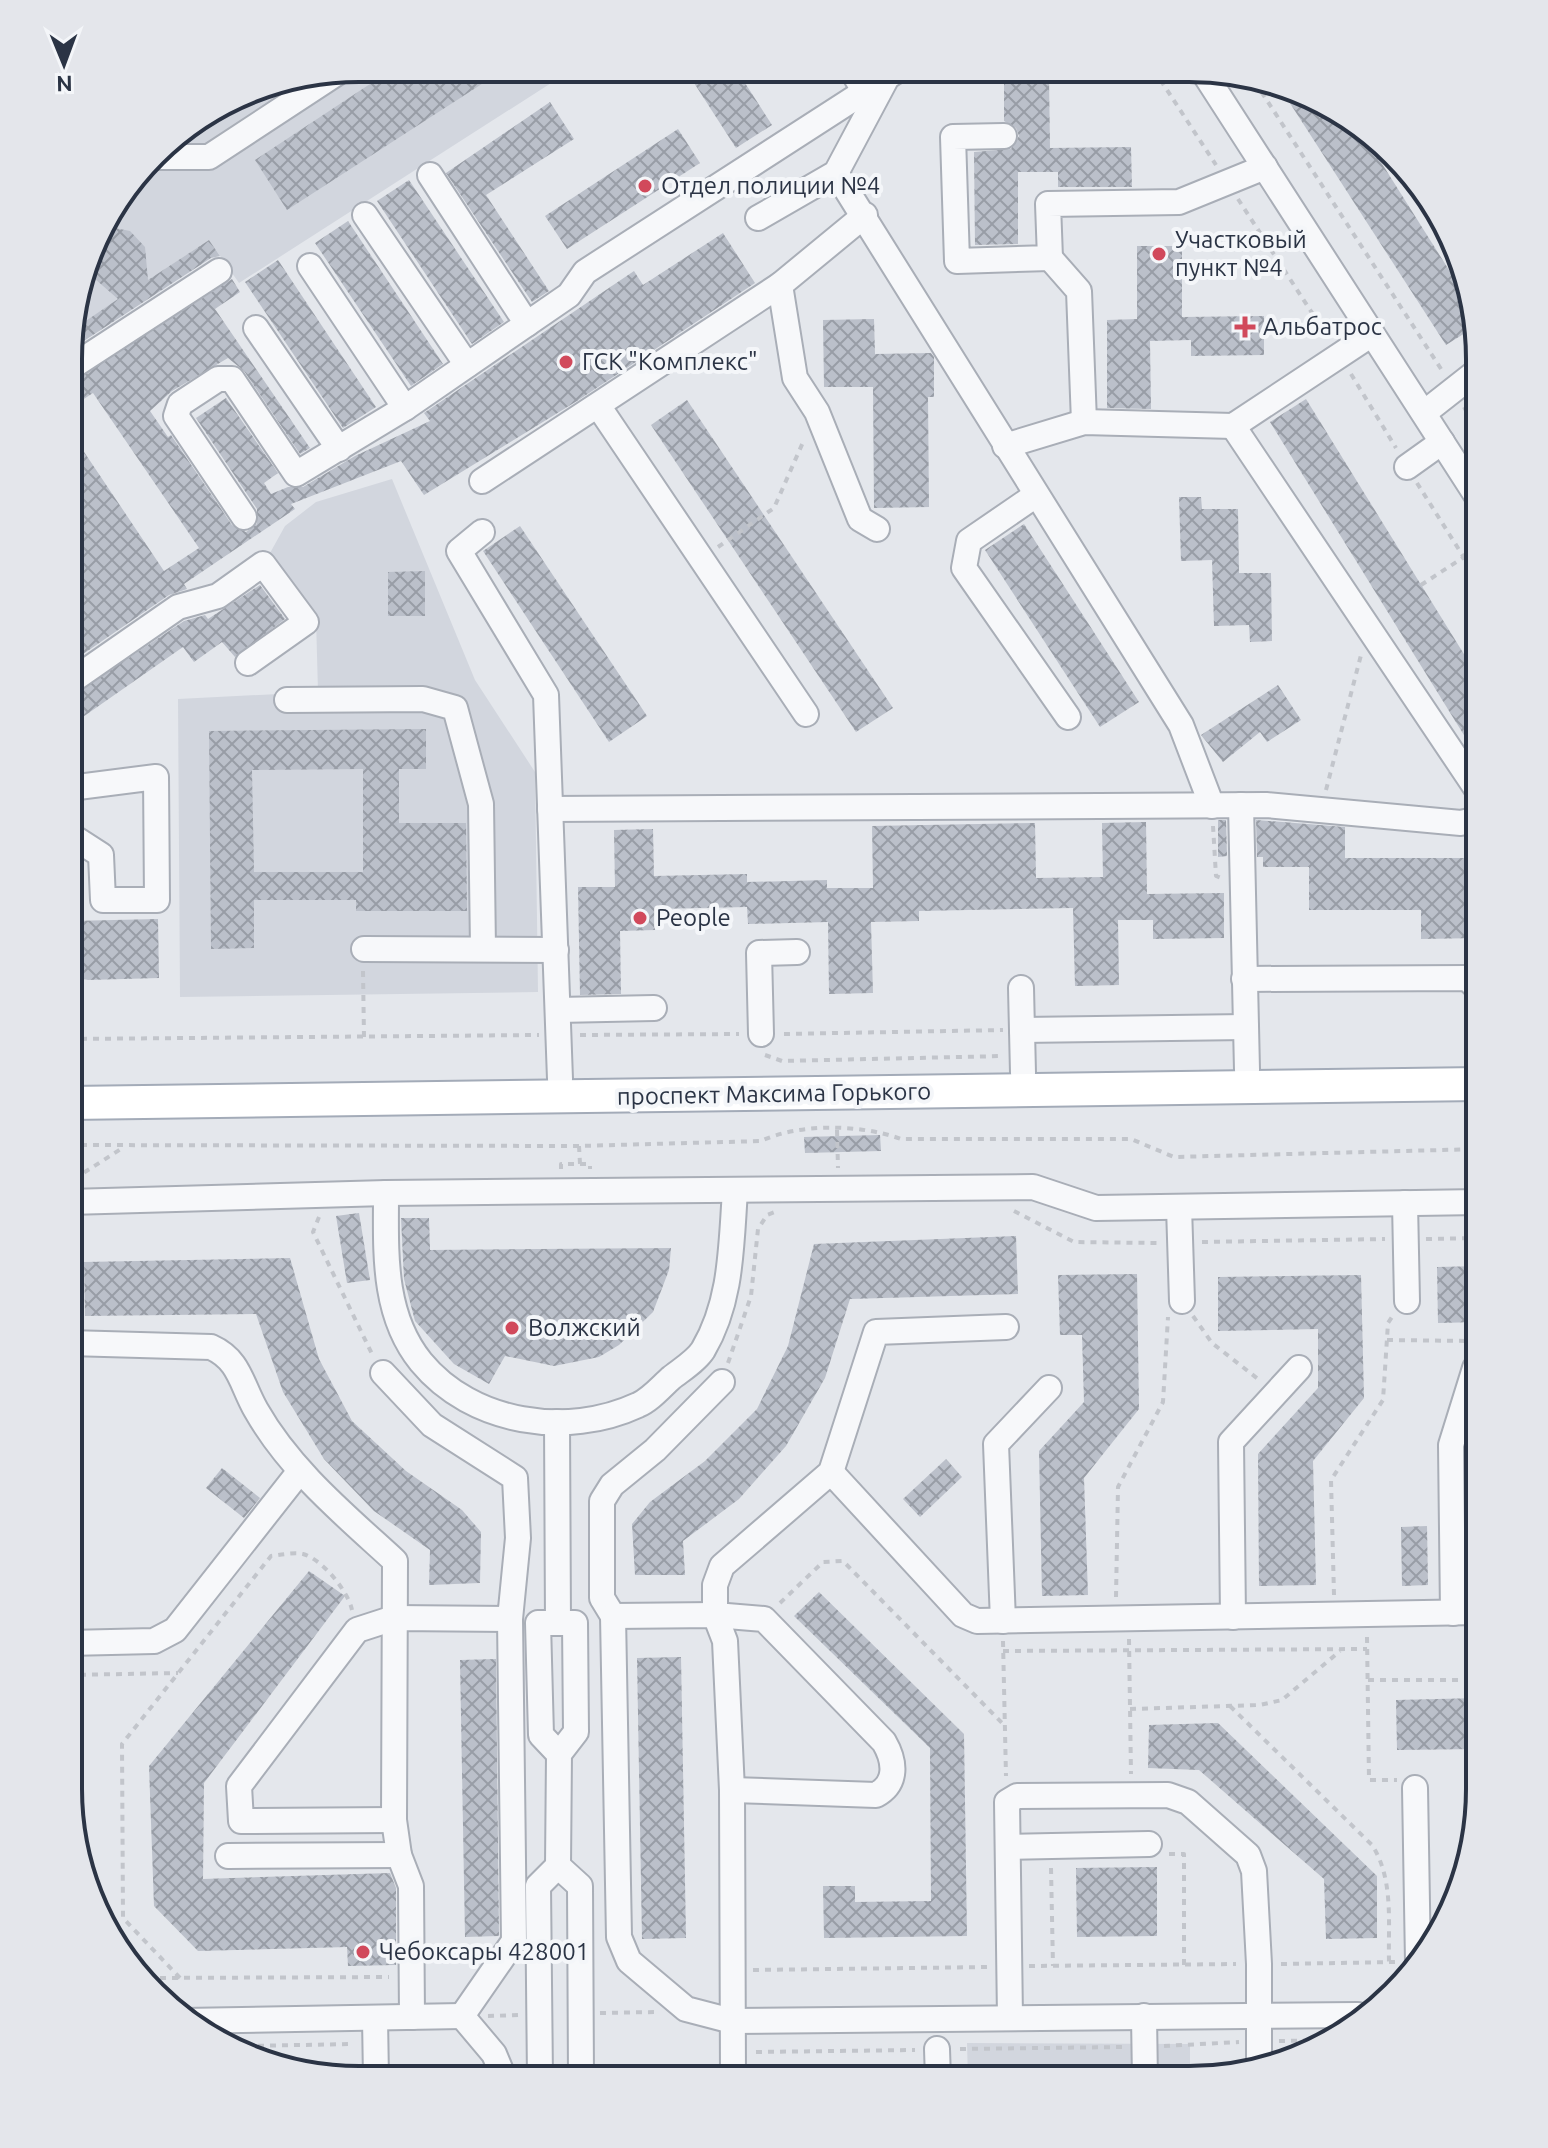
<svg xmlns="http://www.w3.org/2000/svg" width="1548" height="2148" font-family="Ubuntu,sans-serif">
  <defs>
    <pattern id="building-cross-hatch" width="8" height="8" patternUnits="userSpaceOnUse" patternTransform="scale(2)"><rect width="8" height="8" fill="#bbc0ca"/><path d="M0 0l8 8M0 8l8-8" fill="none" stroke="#989da6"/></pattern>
  </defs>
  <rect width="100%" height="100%" fill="#e4e7ec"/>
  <!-- built -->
  <g fill="#d2d6de">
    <polygon points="359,68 573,69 239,283 209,240 71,331 71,320 107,214 167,140 265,84"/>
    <polygon points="392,479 475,680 535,772 538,992 180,997 178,699 318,692 316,618 270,553 285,526 316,502"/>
    <polygon points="967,2043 1190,2044 1190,2080 968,2079"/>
  </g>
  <!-- building -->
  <g fill="url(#building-cross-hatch)" fill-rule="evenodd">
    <polygon points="374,68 479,68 488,80 287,210 255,160 370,84 363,75"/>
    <polygon points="685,69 736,69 772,125 736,148"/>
    <polygon points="1049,77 1050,148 1131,147 1132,187 1058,187 1058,172 1018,172 1018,244 975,245 974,152 1011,149 1019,136 1016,128 1004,121 1004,78"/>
    <polygon points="1284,94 1357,124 1466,297 1473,328 1446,345"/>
    <polygon points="550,102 574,139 486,195 549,291 532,302 446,173"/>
    <polygon points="678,129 700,163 567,249 545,216"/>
    <polygon points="409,180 504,322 472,344 377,201"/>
    <polygon points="348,221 443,364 411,386 315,243"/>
    <polygon points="115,228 130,231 145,247 148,280 209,240 220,256 211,258 70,350 71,331 118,299 87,272 100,233"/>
    <polygon points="723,233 755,283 577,401 424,495 401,461 291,504 295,509 184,584 187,589 169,595 73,661 70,656 70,635 82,627 70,610 70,431 164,571 199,548 93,393 70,408 70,383 232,279 240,292 215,309 310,448 300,454 244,371 228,358 172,391 150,411 168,437 171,435 232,525 246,532 257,524 257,509 196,418 226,398 278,473 264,483 271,494 288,487 303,487 355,456 430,421 424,413 634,271 643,285"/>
    <polygon points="1137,246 1182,246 1182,317 1264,316 1264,355 1191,356 1191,340 1150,341 1151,409 1107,408 1107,320 1137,319"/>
    <polygon points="278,260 376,407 343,428 245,282"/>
    <polygon points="874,319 875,354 931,353 934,357 934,397 928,397 929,507 874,508 873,387 824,387 823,320"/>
    <polygon points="1306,399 1480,680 1480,761 1270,422"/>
    <polygon points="687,400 893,708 856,732 651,425"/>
    <polygon points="1179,497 1201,497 1202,509 1238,509 1239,573 1271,573 1272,641 1250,642 1249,625 1214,626 1212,560 1181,561"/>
    <polygon points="1024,524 1139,702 1100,727 985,550"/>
    <polygon points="520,526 647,716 609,742 483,551"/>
    <polygon points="425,571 425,616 388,616 388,572"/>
    <polygon points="260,585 285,619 235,657 222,642 194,662 183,647 70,726 70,697 184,621 205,615 208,619"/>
    <polygon points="1278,685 1301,720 1267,742 1260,732 1223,762 1201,735"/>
    <path d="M426,729V769H399V823H466L467,911H356V900H254V948L211,949L209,731ZM363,769V872H254L252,770Z"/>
    <polygon points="1218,820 1226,820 1227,856 1218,857"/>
    <polygon points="1256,820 1345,827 1345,858 1480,858 1480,938 1421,939 1421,910 1309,910 1309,867 1263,867 1263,857 1257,857"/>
    <polygon points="1146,822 1147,894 1224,893 1224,938 1153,939 1153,920 1118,920 1119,985 1075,986 1073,908 919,911 919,921 871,922 873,993 829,994 828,922 748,924 747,907 655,909 655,930 620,931 621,994 580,995 578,887 615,887 614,830 653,829 654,876 747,874 747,882 827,880 827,888 873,888 872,826 1035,823 1036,878 1103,877 1102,823"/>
    <polygon points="158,919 159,978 88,980 69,976 70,921"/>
    <polygon points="880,1135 881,1151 805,1153 804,1137"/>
    <polygon points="359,1213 370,1280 347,1283 336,1216"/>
    <polygon points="401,1218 429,1218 430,1250 671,1248 669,1270 653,1312 619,1345 599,1357 554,1366 505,1356 489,1384 454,1364 415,1321 404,1279"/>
    <polygon points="1016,1236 1018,1294 850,1299 825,1378 786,1446 739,1499 683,1541 685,1575 635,1575 632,1524 650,1502 705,1461 757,1409 788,1346 814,1244"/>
    <polygon points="290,1258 319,1359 352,1421 406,1471 462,1510 481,1532 480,1583 429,1585 430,1550 374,1511 324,1459 283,1392 256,1314 85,1316 84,1262"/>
    <polygon points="1480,1266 1480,1322 1438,1323 1437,1267"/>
    <polygon points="1137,1274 1139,1409 1084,1478 1088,1595 1042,1596 1039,1451 1084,1402 1082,1335 1060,1335 1058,1275"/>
    <polygon points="1361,1275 1364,1398 1313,1461 1316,1585 1259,1586 1258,1454 1318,1388 1318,1329 1218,1331 1218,1277"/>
    <polygon points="946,1459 962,1477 920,1517 903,1499"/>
    <polygon points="222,1468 260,1498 244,1518 206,1488"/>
    <polygon points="1427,1526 1428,1585 1402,1586 1401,1527"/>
    <polygon points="309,1571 345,1596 204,1783 203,1879 390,1873 396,1888 396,1965 348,1966 347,1947 198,1951 154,1906 149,1766"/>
    <polygon points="819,1592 964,1734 967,1936 824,1938 823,1886 855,1886 855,1902 931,1901 930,1748 794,1616"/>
    <polygon points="681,1657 686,1938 642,1939 637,1658"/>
    <polygon points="496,1659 499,1936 465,1937 460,1660"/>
    <polygon points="1479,1698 1479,1749 1397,1750 1396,1700"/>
    <polygon points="1218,1723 1377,1876 1377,1938 1326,1939 1324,1879 1199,1770 1148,1768 1149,1725"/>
    <polygon points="1157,1867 1157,1936 1077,1937 1076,1868"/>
  </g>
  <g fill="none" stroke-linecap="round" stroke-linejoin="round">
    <!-- minor casing -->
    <g stroke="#a9aeb7" stroke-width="28">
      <g id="minor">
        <polyline points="851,69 865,92"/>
        <polyline points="1202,70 1480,501"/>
        <polyline points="1004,136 953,137 957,261 1050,258 1048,204 1179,202 1265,167"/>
        <polyline points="153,157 209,157 340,71"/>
        <polyline points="836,173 1181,725 1212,806"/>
        <polyline points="430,175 527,324"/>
        <polyline points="365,215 467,365"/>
        <polyline points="758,218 836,173 885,81"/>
        <polyline points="1050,258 1079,291 1084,422"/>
        <polyline points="310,266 405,408"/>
        <polyline points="780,285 795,378 817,412 860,519 877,529"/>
        <polyline points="256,328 339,449"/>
        <polyline points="70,368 219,271"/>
        <polyline points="599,407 806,714"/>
        <polyline points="1424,413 1480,369"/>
        <polyline points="1233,426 1480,794"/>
        <polyline points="1005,446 1084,422 1233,426 1372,334"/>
        <polyline points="1407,467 1442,442"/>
        <polyline points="482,481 780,285 865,215"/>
        <polyline points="1036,495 969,541 964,568 1068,717"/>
        <polyline points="244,517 176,416 180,404 218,379 232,379 296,474 405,408 569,295 585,272 898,70"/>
        <polyline points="482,532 459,551 546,695 560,1079"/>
        <polyline points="70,682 178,607 218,596 263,564 306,622 248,663"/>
        <polyline points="287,700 423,699 455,708 481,804 483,949"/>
        <polyline points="1241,805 1247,1070"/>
        <polyline points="550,809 1266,805 1461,823 1480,818"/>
        <polyline points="70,835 101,855 103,900 157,900 156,777 70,788"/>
        <polyline points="364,949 556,950"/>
        <polyline points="1244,979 1467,978 1480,991"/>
        <polyline points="1021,988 1023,1073"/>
        <polyline points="558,1010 654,1008"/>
        <polyline points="1022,1030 1246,1027"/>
        <polyline points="761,1034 759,953 797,952"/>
        <path d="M386,1193C386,1251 382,1314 421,1362C472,1424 567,1438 638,1405C650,1400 661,1387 671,1378C681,1370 696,1361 703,1350C732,1301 731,1246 735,1191"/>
        <polyline points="69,1202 386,1193 1033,1187 1096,1208 1480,1202"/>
        <polyline points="1405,1203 1407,1301"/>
        <polyline points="1179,1207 1182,1301"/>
        <path d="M69,1343L211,1347C240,1360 241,1384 256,1410C290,1470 345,1515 395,1561L394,1820L399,1855L411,1886L412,2017"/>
        <polyline points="383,1373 432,1425 515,1478 518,1538 510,1619 394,1618 357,1630 239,1786 241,1821 394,1820"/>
        <path d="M722,1382L655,1450L612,1485L602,1501V1598L613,1616L715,1615L764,1619L884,1742C895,1761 898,1783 876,1795L732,1790"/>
        <polyline points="557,1422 558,1623"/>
        <polyline points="831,1472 963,1615 977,1621 1479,1612"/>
        <polyline points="1453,1613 1451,1445 1475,1368"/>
        <polyline points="613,1616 619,1937 629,1961 686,2009 732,2021 1358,2015"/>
        <polyline points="1233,1617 1231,1442 1299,1368"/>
        <polyline points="1003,1621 996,1444 1049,1388"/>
        <polyline points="68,1643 154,1641 175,1630 300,1471"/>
        <polyline points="559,1754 541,1735 538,1623 575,1623 576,1732 559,1754 558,1866 580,1886 581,2078"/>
        <polyline points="1415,1788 1418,1962"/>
        <polyline points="1008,1847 1149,1844"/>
        <polyline points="228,1856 399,1855"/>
        <polyline points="462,2016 514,1941 510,1619"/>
        <polyline points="462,2016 494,2054 504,2078"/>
        <polyline points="1144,2016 1145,2080"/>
        <polyline points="375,2018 376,2078"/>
        <polyline points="1010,2018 1007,1802 1017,1796 1168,1795 1188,1802 1248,1855 1254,1871 1259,1964 1259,2064"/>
        <polyline points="184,2021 462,2016"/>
        <polyline points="937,2049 938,2079"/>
        <polyline points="540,2078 538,1886 558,1866"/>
        <polyline points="733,2079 732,1790 725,1641 715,1615 715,1585 722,1566 831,1472 876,1332 1006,1327"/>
      </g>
    </g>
    <!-- major casing -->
    <g stroke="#a3abb8" stroke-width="36">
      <polyline id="major" points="69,1103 1480,1084"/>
    </g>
    <!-- path -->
    <g stroke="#c2c5cb" stroke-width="4" stroke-dasharray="6 6" stroke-linecap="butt">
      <polyline points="1154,70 1216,165"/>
      <polyline points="1255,82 1443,372"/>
      <polyline points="1238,199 1329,339"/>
      <polyline points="1351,374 1396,448"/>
      <polyline points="1464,407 1480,435"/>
      <polyline points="1417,483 1480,583"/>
      <polyline points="718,547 774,508 804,440"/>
      <polyline points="1421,585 1464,557"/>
      <polyline points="1326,790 1361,655"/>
      <polyline points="1213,826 1216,876 1221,878"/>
      <polyline points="363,971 364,1037"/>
      <polyline points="784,1034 1003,1030"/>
      <polyline points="580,1035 739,1034"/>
      <polyline points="69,1039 539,1035"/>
      <polyline points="765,1055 782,1061 1003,1056"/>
      <polyline points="837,1130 838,1168"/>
      <path d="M69,1145L579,1146L761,1141C800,1123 860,1124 901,1139H1131L1174,1157L1480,1149"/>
      <polyline points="579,1146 580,1164"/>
      <polyline points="561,1169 561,1164 590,1164 590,1169"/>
      <polyline points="74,1179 124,1147"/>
      <polyline points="1014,1211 1074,1242 1157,1243"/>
      <polyline points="319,1217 313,1232 372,1354"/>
      <polyline points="1426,1239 1480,1238"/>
      <polyline points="1202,1242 1385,1239"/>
      <polyline points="1193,1316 1212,1343 1258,1379"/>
      <polyline points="1387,1340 1473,1341 1473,1349"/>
      <polyline points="728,1363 751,1296 758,1229 767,1215 775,1212"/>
      <polyline points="69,1470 73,1620"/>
      <polyline points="1334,1595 1331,1480 1383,1400 1388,1323 1392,1317"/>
      <polyline points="1116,1597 1118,1487 1163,1402 1168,1317"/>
      <polyline points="780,1603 823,1562 843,1561 1005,1726"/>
      <polyline points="1367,1637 1369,1780 1397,1780"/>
      <polyline points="1129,1639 1131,1774"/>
      <polyline points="1003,1641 1006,1776"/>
      <polyline points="1003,1651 1367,1649"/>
      <polyline points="68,1675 178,1673"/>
      <polyline points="1368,1680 1479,1680"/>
      <path d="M1230,1706L1372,1845C1394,1879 1388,1923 1389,1962"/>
      <polyline points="1130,1709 1260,1705 1282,1700 1340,1651"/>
      <polyline points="1169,1854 1184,1854 1184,1965"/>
      <polyline points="1051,1868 1053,1966"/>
      <polyline points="1281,1964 1396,1962"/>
      <polyline points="1029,1966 1236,1964"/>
      <polyline points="753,1970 988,1967"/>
      <polyline points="148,1978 389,1977"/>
      <path d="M180,1978L123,1918L122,1744L271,1556C280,1555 294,1552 303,1554C322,1559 348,1591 352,1610"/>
      <polyline points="600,2013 656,2012"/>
      <polyline points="488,2016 520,2015"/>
      <polyline points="1279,2041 1329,2040"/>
      <polyline points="246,2046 353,2044"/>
      <polyline points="1164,2046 1239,2042"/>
      <polyline points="960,2049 1123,2047"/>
      <polyline points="756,2052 915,2050"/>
    </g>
    <!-- minor -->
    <use href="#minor" stroke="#f7f8fa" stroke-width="24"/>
    <!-- major -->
    <use href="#major" stroke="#fff" stroke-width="32"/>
  </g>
  <!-- markers -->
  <g fill="#d1495b" stroke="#f4f6f9" stroke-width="3">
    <circle cx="645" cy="186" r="8"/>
    <circle cx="1159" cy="254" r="8"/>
    <path d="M1241 315h8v8h8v8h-8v8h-8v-8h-8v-8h8z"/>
    <circle cx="566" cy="362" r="8"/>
    <circle cx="640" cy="918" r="8"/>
    <circle cx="512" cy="1328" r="8"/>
    <circle cx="363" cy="1952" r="8"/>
  </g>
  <g text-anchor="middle" stroke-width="8" stroke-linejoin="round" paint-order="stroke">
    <!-- poi labels -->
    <g font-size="24" fill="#2b3445" stroke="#f4f6f9" text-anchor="start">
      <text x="661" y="194">Отдел полиции №4</text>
      <text x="1175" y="248">Участковый<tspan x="1175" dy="28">пункт №4</tspan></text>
      <text x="1263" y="335">Альбатрос</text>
      <text x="582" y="370">ГСК "Комплекс"</text>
      <text x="656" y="926">People</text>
      <text x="528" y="1336">Волжский</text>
      <text x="379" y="1960">Чебоксары 428001</text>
    </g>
    <!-- street labels -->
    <g font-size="24" fill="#2b3445" stroke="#f4f6f9">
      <text transform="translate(774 1094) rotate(-1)" y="8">проспект Максима Горького</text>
    </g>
  </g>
  <!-- crop -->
  <path d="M0 0H1548V2148H0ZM359 82H1189A277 277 0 0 1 1466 359V1789A277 277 0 0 1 1189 2066H359A277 277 0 0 1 82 1789V359A277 277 0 0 1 359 82Z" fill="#e4e6eb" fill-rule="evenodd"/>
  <path fill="none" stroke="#2b3445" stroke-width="4" d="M359 82H1189A277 277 0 0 1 1466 359V1789A277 277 0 0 1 1189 2066H359A277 277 0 0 1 82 1789V359A277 277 0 0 1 359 82Z"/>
  <!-- north arrow -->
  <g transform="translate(64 64) rotate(179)" stroke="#f4f6f9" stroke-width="6" paint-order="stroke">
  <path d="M0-6L14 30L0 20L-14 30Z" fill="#2b3445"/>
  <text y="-12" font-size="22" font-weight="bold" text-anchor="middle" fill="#2b3445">N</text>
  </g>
</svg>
